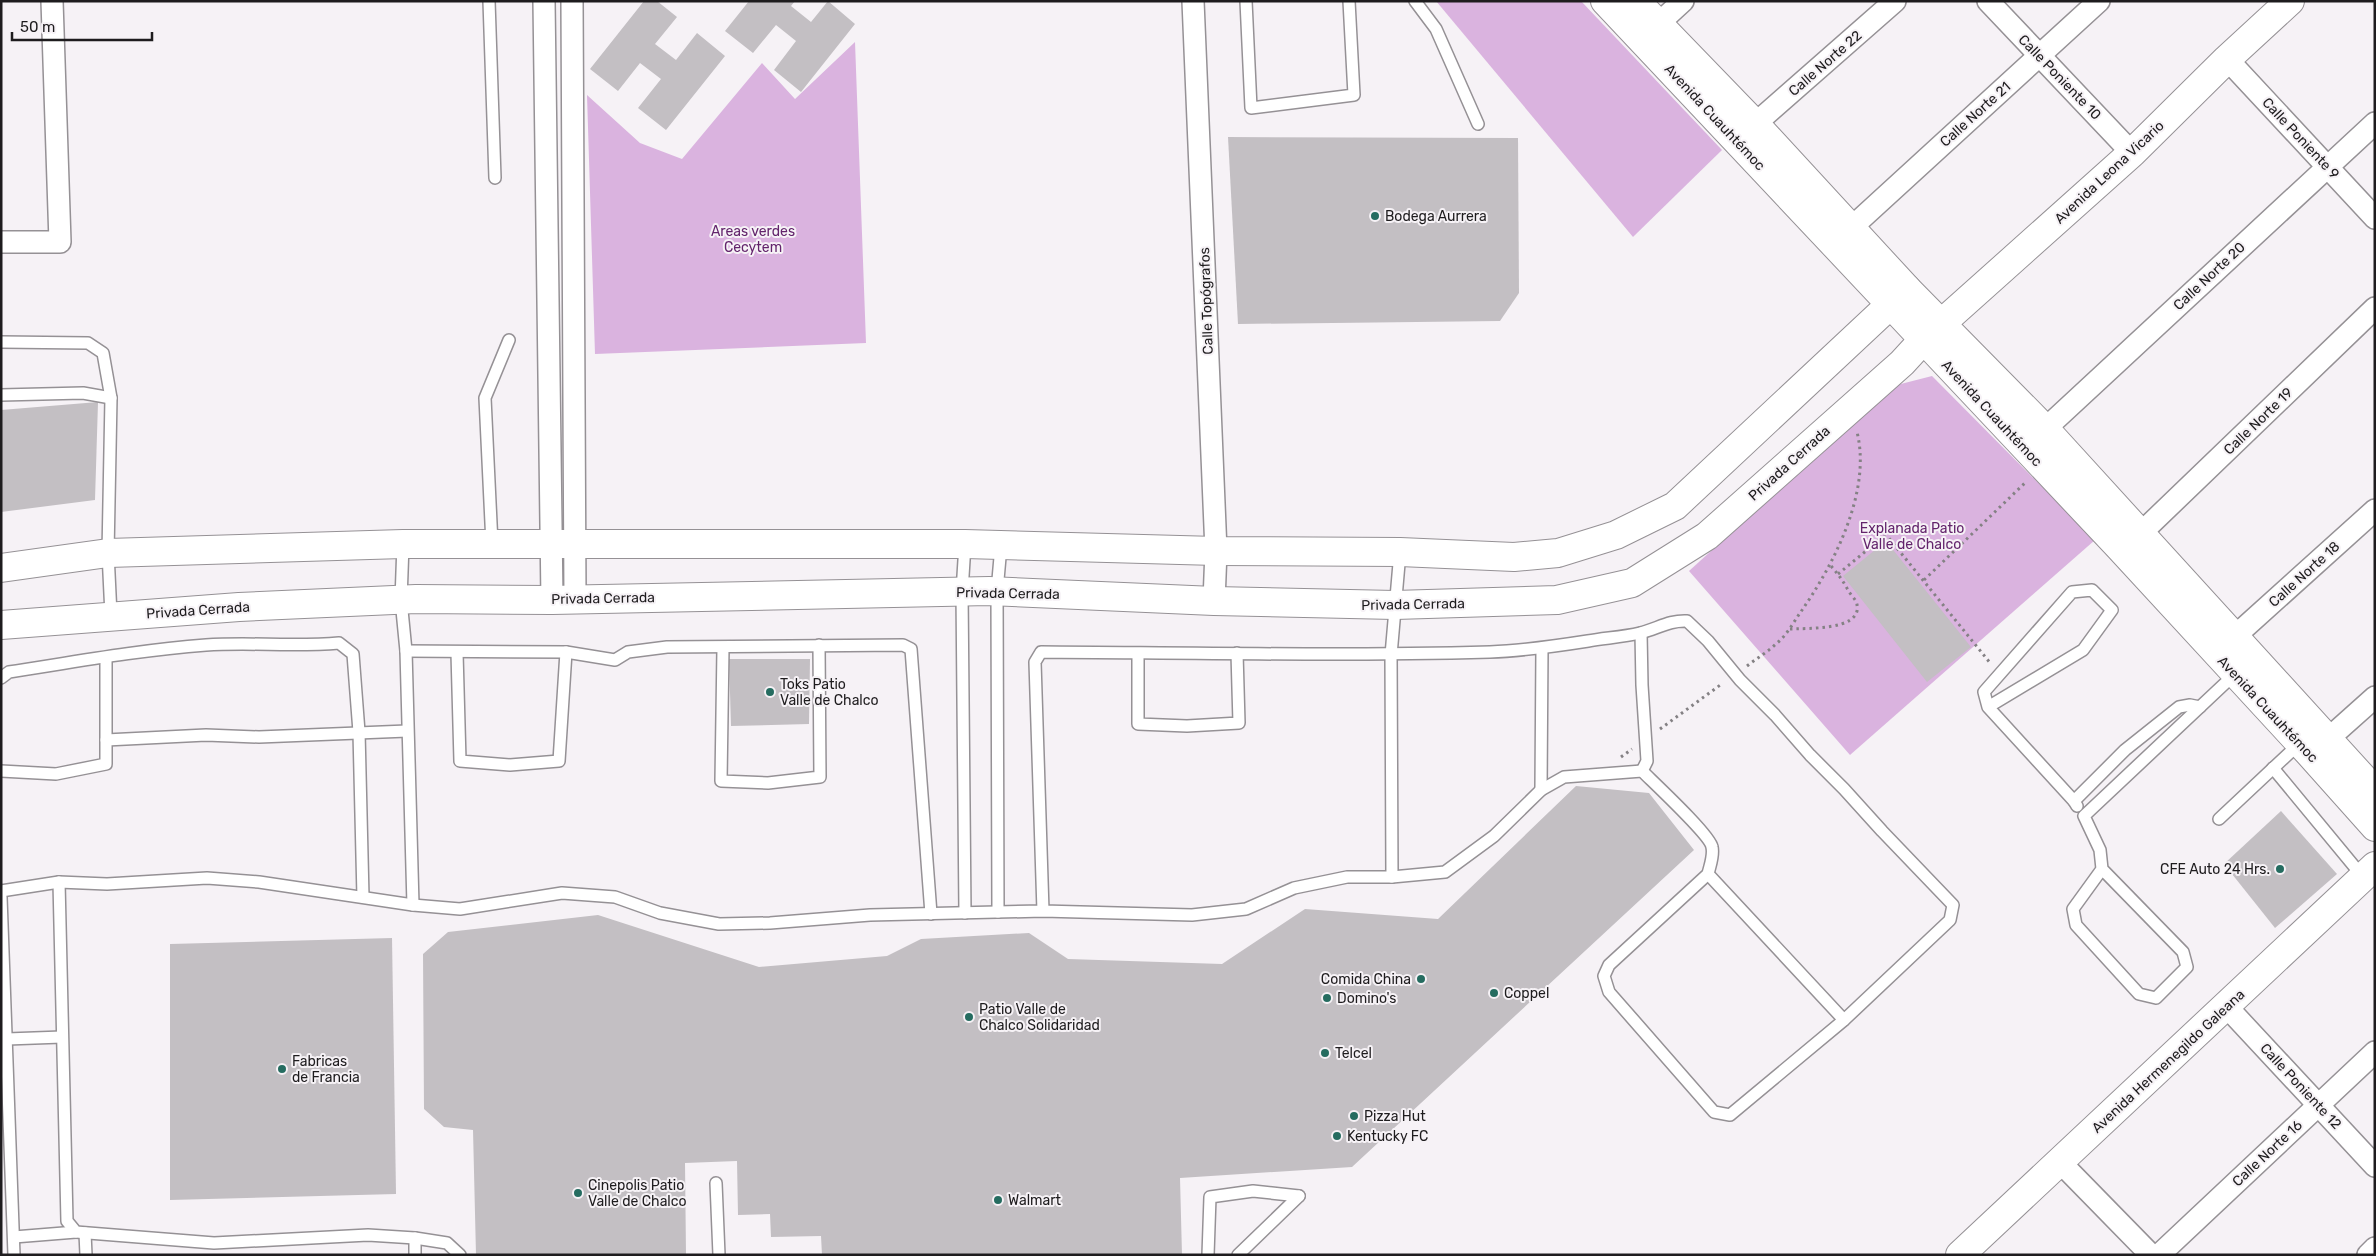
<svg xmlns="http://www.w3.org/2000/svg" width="2376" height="1256" font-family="Rubik,sans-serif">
  <rect width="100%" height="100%" fill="#f6f2f6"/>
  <!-- green -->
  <g fill="#dab3df">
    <polygon points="1436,1 1581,1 1722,150 1633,237"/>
    <polygon points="855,42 866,343 595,354 587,95 640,143 682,159 762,63 795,99"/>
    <polygon points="1932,376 2095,540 1850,755 1689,571 1893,386"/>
  </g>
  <!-- building -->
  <g fill="#c3bfc3">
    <polygon points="644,1 657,1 677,17 655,44 676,60 697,33 725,56 666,130 638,108 661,79 640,63 618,91 590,69"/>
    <polygon points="749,1 795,1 791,6 811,22 828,1 855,24 801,92 774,70 796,41 776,25 753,53 725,31"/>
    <polygon points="1228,137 1518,138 1519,293 1500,321 1238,324"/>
    <polygon points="98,402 95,500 1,512 1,410"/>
    <polygon points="1886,541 1971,647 1927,682 1843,576"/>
    <polygon points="729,659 810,659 809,724 731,726"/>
    <polygon points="1576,786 1649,793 1694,850 1352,1167 1180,1178 1182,1255 822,1255 821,1236 771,1237 770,1214 738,1215 737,1161 685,1163 686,1255 476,1255 473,1130 444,1127 424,1109 423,954 448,932 598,915 759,967 887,956 921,939 1029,933 1068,959 1222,964 1305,909 1438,919"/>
    <polygon points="2281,811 2337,874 2275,928 2224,864"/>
    <polygon points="392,938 396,1194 170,1200 170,944"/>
  </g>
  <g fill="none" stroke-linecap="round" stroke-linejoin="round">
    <!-- lane casing -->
    <g stroke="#959195" stroke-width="14">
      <g id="lane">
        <polyline points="489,1 495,178"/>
        <polyline points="1246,1 1251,108 1354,95 1349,1"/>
        <polyline points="1415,1 1436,29 1478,124"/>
        <polyline points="1,342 88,343 103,353 111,398 108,553 111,615"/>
        <polyline points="1,395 83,393 111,398"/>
        <polyline points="403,544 401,600 406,651 413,905"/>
        <polyline points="492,544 485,398 509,340"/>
        <polyline points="1641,633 1642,685 1647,761 1642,771"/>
        <polyline points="723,648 721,781 768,783 820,777 819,645"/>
        <polyline points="406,651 566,652 615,660 628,652 667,647 903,645 911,649 931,914"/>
        <polyline points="457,653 460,761 510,765 559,761 566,652"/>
        <polyline points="1138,655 1138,724 1187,726 1239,723 1237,653"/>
        <path d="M1,678L9,672C74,662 140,650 206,645C250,642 294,647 339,643L353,654L359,732L363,897"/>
        <polyline points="1988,707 2083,650 2112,610 2092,590 2072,592 1984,692 1988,707 2074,801"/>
        <polyline points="106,740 206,735 259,737 407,731"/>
        <polyline points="2273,768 2363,877"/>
        <polyline points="1,771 56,774 106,764 106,658"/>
        <polyline points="1541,790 1542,648"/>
        <polyline points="2077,806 2074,801 2125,750 2179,707 2190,705 2200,707"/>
        <polyline points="2219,819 2300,743"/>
        <polyline points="2102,869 2183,952 2187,967 2156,998 2139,994 2076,925 2073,909 2102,869 2100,850 2084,816 2236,673"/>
        <polyline points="1708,874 1844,1020"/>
        <polyline points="1392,877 1391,655 1400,552"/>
        <polyline points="59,882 67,1221 76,1232 214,1243 368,1235 415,1238 447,1243 460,1255"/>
        <path d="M1,891L59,882L107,884L207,878L259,882L413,905L460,909L562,893L615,897L660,913L719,924L770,923L870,915L1043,911L1192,915L1246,909L1294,888L1347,877H1392L1445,872L1494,836L1541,790L1564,777L1642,771C1654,783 1710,835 1712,847C1714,856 1710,865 1708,874L1609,965L1604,976L1609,992L1714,1112L1730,1115L1844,1020L1950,920L1953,905L1882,831L1844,789L1810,755L1775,715L1740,680L1708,641L1687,621C1669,620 1657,629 1640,633C1623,637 1605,638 1588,641C1556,646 1523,651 1490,652C1341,656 1191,653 1041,652L1035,662L1043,911"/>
        <polyline points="1,897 14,1255"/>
        <polyline points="998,912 997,591 1001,546"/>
        <polyline points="965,913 962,592 965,544"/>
        <polyline points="7,1039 62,1037"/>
        <polyline points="716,1183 719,1255"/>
        <polyline points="85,1233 86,1255"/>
        <polyline points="14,1237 76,1232"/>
        <polyline points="415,1255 415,1238"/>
        <polyline points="1208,1255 1210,1197 1253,1191 1299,1196"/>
        <polyline points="1238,1255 1299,1196"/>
      </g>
    </g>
    <!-- street casing -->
    <g stroke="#959195" stroke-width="24">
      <g id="street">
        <polyline points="544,1 552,600"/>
        <polyline points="572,1 575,599"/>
        <polyline points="1193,1 1216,551 1214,601"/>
        <polyline points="1988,1 2132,153"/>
        <polyline points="1658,24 1683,1"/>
        <polyline points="2227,59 2375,218"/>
        <polyline points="1755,124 1895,1"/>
        <polyline points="1851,228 2099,1"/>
        <polyline points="1,242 60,242 52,1"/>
        <polyline points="2045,429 2375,123"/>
        <polyline points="2140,534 2375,308"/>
        <polyline points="2233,638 2375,510"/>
        <polyline points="2328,739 2375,697"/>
        <polyline points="2226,1006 2375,1166"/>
        <polyline points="2060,1162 2151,1255"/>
        <polyline points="2159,1255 2375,1052"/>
        <polyline points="2368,1255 2375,1248"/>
      </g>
    </g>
    <!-- secondary casing -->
    <g stroke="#959195" stroke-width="30">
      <g id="secondary">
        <polyline points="1605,1 2119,547 2309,753 2375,827"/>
        <polyline points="1636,1 1755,124 1907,289 2045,429 2375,791"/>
        <polyline points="1,568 108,553 403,544 965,544 1216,551 1400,552 1514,557 1558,553 1616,535 1675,506 1907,289"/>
        <polyline points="1,625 239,607 416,599 552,600 989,591 1214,601 1395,605 1557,600 1632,583 1707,536 1902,363 1924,339 2132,153 2227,59 2290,1"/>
        <polyline points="1960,1255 2375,866"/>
      </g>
    </g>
    <!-- path -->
    <g stroke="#848184" stroke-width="3" stroke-dasharray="2.5 4" stroke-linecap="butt">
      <polyline points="1838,574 1883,537 1888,537 1991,664"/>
      <polyline points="1924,580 2026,482"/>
      <path d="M1790,629C1805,628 1862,631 1857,605C1857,601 1852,596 1849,592C1844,582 1838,574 1831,566"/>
      <path d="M1747,666C1757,658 1768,652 1777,643C1787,635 1793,623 1800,613C1833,566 1872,492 1857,432"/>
      <polyline points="1660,729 1723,683"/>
      <polyline points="1621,757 1632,749"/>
    </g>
    <!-- lane -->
    <use href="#lane" stroke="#fff" stroke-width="11"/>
    <!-- street -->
    <use href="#street" stroke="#fff" stroke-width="21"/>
    <!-- secondary -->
    <use href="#secondary" stroke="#fff" stroke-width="28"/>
  </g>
  <!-- markers -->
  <g fill="#256c60" stroke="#f6f2f6" stroke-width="2">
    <circle cx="1375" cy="216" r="5"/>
    <circle cx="770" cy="692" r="5"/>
    <circle cx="2280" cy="869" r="5"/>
    <circle cx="1421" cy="979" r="5"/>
    <circle cx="1494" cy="993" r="5"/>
    <circle cx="1327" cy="998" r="5"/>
    <circle cx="969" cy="1017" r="5"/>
    <circle cx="1325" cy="1053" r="5"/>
    <circle cx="282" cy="1069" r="5"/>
    <circle cx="1354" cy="1116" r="5"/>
    <circle cx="1337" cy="1136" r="5"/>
    <circle cx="578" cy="1193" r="5"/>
    <circle cx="998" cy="1200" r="5"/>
  </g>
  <g text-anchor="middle" stroke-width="4" stroke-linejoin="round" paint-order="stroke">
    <!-- street labels -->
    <g font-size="14" fill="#1e1c1e" stroke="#f6f2f6">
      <text transform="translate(1825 63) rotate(-41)" y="5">Calle Norte 22</text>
      <text transform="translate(2060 77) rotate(46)" y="5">Calle Poniente 10</text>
      <text transform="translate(1975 114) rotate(-42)" y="5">Calle Norte 21</text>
      <text transform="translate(1715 117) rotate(47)" y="5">Avenida Cuauhtémoc</text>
      <text transform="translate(2301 138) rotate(47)" y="5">Calle Poniente 9</text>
      <text transform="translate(2109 172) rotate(-43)" y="5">Avenida Leona Vicario</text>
      <text transform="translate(2209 276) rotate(-43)" y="5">Calle Norte 20</text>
      <text transform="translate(1206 301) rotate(-92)" y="5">Calle Topógrafos</text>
      <text transform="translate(1992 413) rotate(47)" y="5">Avenida Cuauhtémoc</text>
      <text transform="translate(2258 421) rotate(-44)" y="5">Calle Norte 19</text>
      <text transform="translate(1789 463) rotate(-42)" y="5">Privada Cerrada</text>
      <text transform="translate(2304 574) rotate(-42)" y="5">Calle Norte 18</text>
      <text transform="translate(1008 593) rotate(1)" y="5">Privada Cerrada</text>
      <text transform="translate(603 598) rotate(-1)" y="5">Privada Cerrada</text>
      <text transform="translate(1413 604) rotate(-1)" y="5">Privada Cerrada</text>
      <text transform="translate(198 610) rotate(-4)" y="5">Privada Cerrada</text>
      <text transform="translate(2268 709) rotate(47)" y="5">Avenida Cuauhtémoc</text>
      <text transform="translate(2168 1061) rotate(-43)" y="5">Avenida Hermenegildo Galeana</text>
      <text transform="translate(2301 1086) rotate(47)" y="5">Calle Poniente 12</text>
      <text transform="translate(2267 1153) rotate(-43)" y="5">Calle Norte 16</text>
    </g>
    <!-- poi labels -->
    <g font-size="14" fill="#1e1c1e" stroke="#f6f2f6" text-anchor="start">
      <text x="1385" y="221">Bodega Aurrera</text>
      <text x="780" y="689">Toks Patio<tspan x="780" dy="16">Valle de Chalco</tspan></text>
      <text x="2270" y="874" text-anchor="end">CFE Auto 24 Hrs.</text>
      <text x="1411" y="984" text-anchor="end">Comida China</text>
      <text x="1504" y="998">Coppel</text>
      <text x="1337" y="1003">Domino's</text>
      <text x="979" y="1014">Patio Valle de<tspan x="979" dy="16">Chalco Solidaridad</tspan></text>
      <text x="1335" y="1058">Telcel</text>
      <text x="292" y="1066">Fabricas<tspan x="292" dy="16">de Francia</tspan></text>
      <text x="1364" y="1121">Pizza Hut</text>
      <text x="1347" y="1141">Kentucky FC</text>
      <text x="588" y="1190">Cinepolis Patio<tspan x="588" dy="16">Valle de Chalco</tspan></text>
      <text x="1008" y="1205">Walmart</text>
    </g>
    <!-- park labels -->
    <g font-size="14" fill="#63246c" stroke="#f6f2f6">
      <text x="753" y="236">Areas verdes<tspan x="753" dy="16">Cecytem</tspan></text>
      <text x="1912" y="533">Explanada Patio<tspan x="1912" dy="16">Valle de Chalco</tspan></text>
    </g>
  </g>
  <!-- border -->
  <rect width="2376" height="1256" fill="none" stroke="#1e1c1e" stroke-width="5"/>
  <!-- scale -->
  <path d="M12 32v8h140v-8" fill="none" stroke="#1e1c1e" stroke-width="2.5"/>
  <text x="20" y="32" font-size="15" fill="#1e1c1e" stroke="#f6f2f6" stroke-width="4" paint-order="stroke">50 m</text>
</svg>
